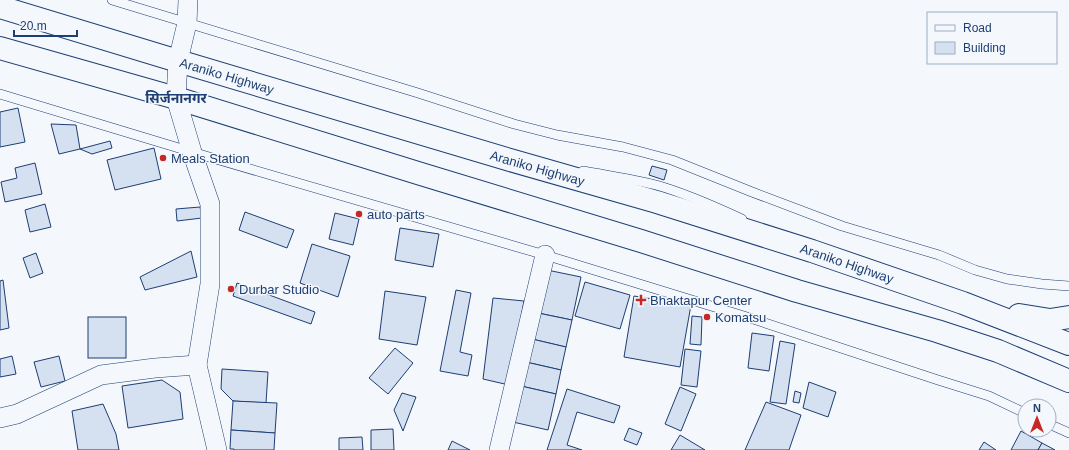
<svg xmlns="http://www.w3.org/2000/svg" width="1069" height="450" font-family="Helvetica,'Noto Sans Devanagari',sans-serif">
  <rect width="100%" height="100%" fill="#f4f7fb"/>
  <!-- building -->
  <g fill="#d5e0f0" stroke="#1d3f73">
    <polygon points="18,108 25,142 0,147 0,112"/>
    <polygon points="51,124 76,125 80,149 59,154"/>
    <polygon points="110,141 112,148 92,154 80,149"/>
    <polygon points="154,148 161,179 115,190 107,160"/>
    <polygon points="35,163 42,194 5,202 1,182 17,178 15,168"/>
    <polygon points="652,166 667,170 664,180 649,175"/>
    <polygon points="45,204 51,227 30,232 25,210"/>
    <polygon points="200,207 202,218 177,221 176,209"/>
    <polygon points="245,212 294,230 287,248 239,230"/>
    <polygon points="335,213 359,219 353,245 329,239"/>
    <polygon points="400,228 439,234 433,267 395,260"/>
    <polygon points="312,244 350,256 338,297 300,283"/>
    <polygon points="191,251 197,277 145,290 140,277"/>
    <polygon points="36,253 43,273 30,278 23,258"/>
    <polygon points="547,270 581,277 572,320 538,313"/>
    <polygon points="3,280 9,328 0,330 0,281"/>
    <polygon points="585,282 630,295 620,329 575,316"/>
    <polygon points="237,283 315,312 311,324 233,296"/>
    <polygon points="456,290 471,293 460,352 472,355 468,376 440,371"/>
    <polygon points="385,291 426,297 417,345 379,339"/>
    <polygon points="634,296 691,305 680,367 624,357"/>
    <polygon points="493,298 524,301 509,385 483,379"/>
    <polygon points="538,313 572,320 566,347 532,339"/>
    <polygon points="692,316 702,317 701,345 690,344"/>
    <rect x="88" y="317" width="38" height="41"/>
    <polygon points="752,333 774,336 769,371 748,368"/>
    <polygon points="532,339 566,347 561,370 526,362"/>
    <polygon points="780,341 795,344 786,404 770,402"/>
    <polygon points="395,348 413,363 388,394 369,378"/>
    <polygon points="685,349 701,351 697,387 681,385"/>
    <polygon points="12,356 16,374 0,377 0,359"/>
    <polygon points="59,356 65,381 41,387 34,362"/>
    <polygon points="526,362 561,370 556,394 521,386"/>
    <polygon points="222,369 268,372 266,403 233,401 221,389"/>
    <polygon points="162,380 180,392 183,419 128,428 122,386"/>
    <polygon points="809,382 836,392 828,417 803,408"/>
    <polygon points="521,386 556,394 548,430 513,422"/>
    <polygon points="680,387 696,394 681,431 665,424"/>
    <polygon points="567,389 620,406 614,423 577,412 567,445 582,450 547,450"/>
    <polygon points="795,391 801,393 799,403 793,402"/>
    <polygon points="402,393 416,397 403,431 394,410"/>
    <polygon points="233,401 277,403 275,433 231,430"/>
    <polygon points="766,402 801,415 789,450 745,450"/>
    <polygon points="103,404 116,434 119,450 78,450 72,411"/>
    <polygon points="629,428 642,433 637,445 624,440"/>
    <polygon points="393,429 394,450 371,450 371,430"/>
    <polygon points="231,430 275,433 274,450 234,450 234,449 230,449"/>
    <polygon points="1021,431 1042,443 1038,450 1011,450"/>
    <polygon points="680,435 705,450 671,450"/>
    <polygon points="362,437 363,450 339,450 339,438"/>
    <polygon points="452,441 470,450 448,450"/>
    <polygon points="984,442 996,450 979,450"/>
    <polygon points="1042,443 1055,450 1038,450"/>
  </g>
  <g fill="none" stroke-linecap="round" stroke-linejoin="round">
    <!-- lane casing -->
    <g stroke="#1d3f73" stroke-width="10">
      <g id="lane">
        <polyline points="112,0 418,93 514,124 557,135 623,147 672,160 752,192 842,226 939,255 975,270 1007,279 1042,284 1069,286"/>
        <polyline points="0,94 192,152 545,255 747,317 938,380 989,396 1025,413"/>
        <path d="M583,171C607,175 632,179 656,185C685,193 714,206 742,219"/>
        <polyline points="1049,424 1069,433"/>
      </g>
    </g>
    <!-- street casing -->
    <g stroke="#1d3f73" stroke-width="20">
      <g id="street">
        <polyline points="188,0 187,23 178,61 176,98 192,152 210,204 210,284 197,365 217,450"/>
        <polyline points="0,418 17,414 101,375 155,368 197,365"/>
        <polyline points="499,450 545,255"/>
      </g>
    </g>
    <!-- highway casing -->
    <g stroke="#1d3f73" stroke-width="24">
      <g id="highway">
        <path id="s1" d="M0,7L178,61L510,160L657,202L812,251L963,303L1069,344"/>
        <polyline points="0,48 176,98 421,174 641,241 797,291 937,331 998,351 1069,381"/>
        <polyline points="1019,315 1050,320 1069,317"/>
      </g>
    </g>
    <!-- lane -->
    <use href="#lane" stroke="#f4f7fb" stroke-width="9"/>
    <!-- street -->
    <use href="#street" stroke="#f4f7fb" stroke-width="19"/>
    <!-- highway -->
    <use href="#highway" stroke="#f4f7fb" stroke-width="22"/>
  </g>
  <!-- markers -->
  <g fill="#c62828" stroke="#f4f7fb" stroke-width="1.5">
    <circle cx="163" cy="158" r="4"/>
    <circle cx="359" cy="214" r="4"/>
    <circle cx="231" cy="289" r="4"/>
    <path d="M639 294h4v4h4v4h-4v4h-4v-4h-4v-4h4z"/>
    <circle cx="707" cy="317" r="4"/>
  </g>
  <g text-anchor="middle" stroke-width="3" stroke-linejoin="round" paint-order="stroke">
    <!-- street labels -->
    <g font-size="13" fill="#1d3f73" stroke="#f4f7fb">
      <text dy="5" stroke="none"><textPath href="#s1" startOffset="237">Araniko Highway</textPath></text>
      <text dy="5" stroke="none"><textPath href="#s1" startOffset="561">Araniko Highway</textPath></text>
      <text dy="5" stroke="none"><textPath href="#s1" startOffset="885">Araniko Highway</textPath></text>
    </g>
    <!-- poi labels -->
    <g font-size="13" fill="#1d3f73" stroke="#f4f7fb" text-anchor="start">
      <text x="171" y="163">Meals Station</text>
      <text x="367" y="219">auto parts</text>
      <text x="239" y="294">Durbar Studio</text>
      <text x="650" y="305">Bhaktapur Center</text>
      <text x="715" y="322">Komatsu</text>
    </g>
    <!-- neighbourhood labels -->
    <g font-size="14" font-weight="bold" fill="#1d3f73" stroke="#f4f7fb">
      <text x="176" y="103">सिर्जनानगर</text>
    </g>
  </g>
  <!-- legend -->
  <rect x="927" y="12" width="130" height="52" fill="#f4f7fb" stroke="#9eadc5"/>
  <rect x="935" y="25" width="20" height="6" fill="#f4f7fb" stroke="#9eadc5"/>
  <text x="963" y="32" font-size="12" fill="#1d3f73">Road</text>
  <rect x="935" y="42" width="20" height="12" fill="#d5e0f0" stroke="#9eadc5"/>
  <text x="963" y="52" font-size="12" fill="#1d3f73">Building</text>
  <!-- north arrow -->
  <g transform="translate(1037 418)"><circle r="19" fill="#f4f7fb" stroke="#9eadc5"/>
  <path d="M0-3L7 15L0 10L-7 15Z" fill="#c62828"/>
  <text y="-6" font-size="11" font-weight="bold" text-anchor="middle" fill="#1d3f73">N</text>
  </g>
  <!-- scale -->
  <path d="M14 30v6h63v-6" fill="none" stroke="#1d3f73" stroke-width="2"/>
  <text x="20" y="30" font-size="12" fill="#1d3f73" stroke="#f4f7fb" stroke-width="3" paint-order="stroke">20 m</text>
</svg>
